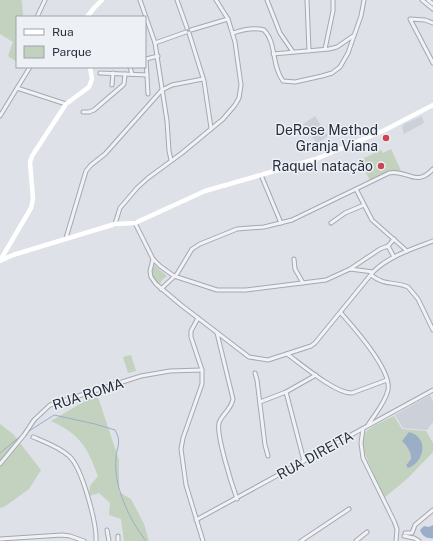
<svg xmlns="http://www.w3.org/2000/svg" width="433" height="541" font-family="'Public Sans',sans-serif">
  <rect width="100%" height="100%" fill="#dee1e7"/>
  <!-- built -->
  <g fill="#ccd0d9">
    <polygon points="315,116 328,136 317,144 303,124"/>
    <polygon points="422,116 424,123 404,134 402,127 404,124"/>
    <polygon points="430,395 433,402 433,422 427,430 403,428 395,415"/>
  </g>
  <!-- green -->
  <g fill="#c3d1bf">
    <polygon points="0,0 20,0 22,1 23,17 17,17 17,62 8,56 13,42 0,34"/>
    <polygon points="391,149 403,175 395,172 370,181 360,160 381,150 383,153"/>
    <path d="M153,264L167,276L162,280L159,286C152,279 151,274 153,264Z"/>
    <polygon points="131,355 136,371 128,373 123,357"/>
    <path d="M97,394L119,460V492L131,499L144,524L149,541H124L121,519L109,515L110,503L99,493L89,496L90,486L98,476C87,447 81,435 51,421Z"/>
    <path d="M394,416L402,429L426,431L433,443V452L408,478L384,498L373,477L374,475C370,465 357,442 366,432C371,426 386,420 394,416Z"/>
    <polygon points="0,424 13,434 41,470 29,489 4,507 0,508"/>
  </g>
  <!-- water -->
  <g fill="#9aaec7">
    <path d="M409,432C429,437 425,462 408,468L406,465C407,465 410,460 411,459C412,453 406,444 402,441Z"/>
    <path d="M433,525V538C427,539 422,536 420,530L424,526L429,527Z"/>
  </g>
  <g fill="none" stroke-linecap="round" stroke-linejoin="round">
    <!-- stream -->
    <g stroke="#9aaec7" stroke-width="1">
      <path d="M29,431L54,415L95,424L115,430C122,442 117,446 116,457C113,486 129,519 146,541"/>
      <polyline points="0,453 22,435"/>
    </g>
    <!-- minor casing -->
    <g stroke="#a4a8b1" stroke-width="5">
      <g id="minor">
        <polyline points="140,0 155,43 167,121 169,151 171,160"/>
        <polyline points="177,0 187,28"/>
        <polyline points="267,0 280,33 293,52"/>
        <polyline points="307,0 309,51"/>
        <polyline points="422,0 433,9"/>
        <polyline points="428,0 433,4"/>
        <polyline points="37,17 45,0"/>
        <polyline points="433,23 425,20 410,19 433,63"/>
        <polyline points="191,30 228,19"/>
        <polyline points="189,33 204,81 211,128"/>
        <path d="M233,33C242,30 254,27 264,30C277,43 271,65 283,81L295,82L322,76L332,73L340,67L348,53L361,16L364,0"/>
        <polyline points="155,43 186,32"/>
        <polyline points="325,49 333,11 333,0"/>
        <polyline points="273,54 329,49 337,47 353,36"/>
        <polyline points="130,67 132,74"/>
        <polyline points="100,73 147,75"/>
        <polyline points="112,85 113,73"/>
        <polyline points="17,88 66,104"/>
        <polyline points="148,94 146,59 158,56"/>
        <polyline points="83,112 89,112 94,110 122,86 124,84 125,74"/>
        <polyline points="0,116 30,67"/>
        <polyline points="261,175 281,223"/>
        <polyline points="356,189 372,220 407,251"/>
        <polyline points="135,223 153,259 160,266 174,276 217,290 246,290 326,280 350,269 373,272"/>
        <polyline points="331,223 345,213 364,205"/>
        <polyline points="115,224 120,208 137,188 148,178 182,153 223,119 235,105 239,98 241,85 235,42 228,19 216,0"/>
        <polyline points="66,238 86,171 91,165 105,154 162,90 172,85 203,79"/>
        <polyline points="394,239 388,246 394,257"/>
        <path d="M153,259L150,271L151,277L156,284L181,305L249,357L268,360L311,346L315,343L373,272C389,256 412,249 433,241"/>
        <polyline points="294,259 295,269 303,283"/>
        <polyline points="350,269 380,249 388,246"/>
        <path d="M371,275C385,286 393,281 408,287L418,299L433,330"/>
        <path d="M161,289L177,274L192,249L200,244L237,229L264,227L292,220L389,173C407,169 416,188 433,169"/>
        <path d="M341,313C354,328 392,370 388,390C385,403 375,414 368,425"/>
        <polyline points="198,318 191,331 191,337 202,370 202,384 183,438 181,449 186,485 203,541"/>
        <path d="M217,333L233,399C231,410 222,414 219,423C216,435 232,485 237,499"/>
        <path d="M287,354C301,364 336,394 352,393L387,380"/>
        <polyline points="255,373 257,380 265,445 268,456"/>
        <polyline points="286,392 304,461"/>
        <polyline points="260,402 286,392 316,375"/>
        <polyline points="363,429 361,443 363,458 394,521 397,529 396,541"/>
        <path d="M33,437C45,442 59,447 69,456C82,467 97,524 96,541"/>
        <polyline points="0,464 24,435 34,420 50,405 141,376 170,371 202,370"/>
        <polyline points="196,520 433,390"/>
        <polyline points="107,530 109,541"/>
        <polyline points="405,533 412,533 415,525 433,510"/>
        <polyline points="118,536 118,541"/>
        <polyline points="404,536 414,538 419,541"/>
        <polyline points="0,539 62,535 70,536 84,541"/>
        <polyline points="301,541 349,509"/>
        <polyline points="356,541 367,532"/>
      </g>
    </g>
    <!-- minor -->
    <use href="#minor" stroke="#f1f2f6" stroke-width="3"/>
    <!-- secondary -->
    <g stroke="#fff" stroke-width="4.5">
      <polyline points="87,17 94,8 102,0"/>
      <polyline points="1,259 31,208 33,199 30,162 32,156 66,104 89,87 92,79 90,67"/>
      <polyline points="0,261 13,255 115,224 135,223 205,191 316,159 385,130 433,105"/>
    </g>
  </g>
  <!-- markers -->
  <g fill="#cb4554" stroke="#edf0f5" stroke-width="1.5">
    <circle cx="386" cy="138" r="4"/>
    <circle cx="381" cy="166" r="4"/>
  </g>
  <g text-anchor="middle" stroke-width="3" stroke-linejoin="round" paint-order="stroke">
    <!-- poi labels -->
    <g font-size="14" fill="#282f3e" stroke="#edf0f5" text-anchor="end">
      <text x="378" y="135">DeRose Method<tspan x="378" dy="16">Granja Viana</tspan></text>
      <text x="373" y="171">Raquel natação</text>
    </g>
    <!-- street labels -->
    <g font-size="14" fill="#282f3e" stroke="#edf0f5">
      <text transform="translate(88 394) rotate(-18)" y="5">RUA ROMA</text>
      <text transform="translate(315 455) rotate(-29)" y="5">RUA DIREITA</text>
    </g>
  </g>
  <!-- legend -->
  <rect x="16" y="16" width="130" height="52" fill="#edf0f5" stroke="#9ea3ac"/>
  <rect x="24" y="29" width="20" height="6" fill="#ffffff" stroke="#9ea3ac"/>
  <text x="52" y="36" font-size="12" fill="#282f3e">Rua</text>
  <rect x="24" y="46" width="20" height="12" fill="#c3d1bf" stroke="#9ea3ac"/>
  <text x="52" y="56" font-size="12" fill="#282f3e">Parque</text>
</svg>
